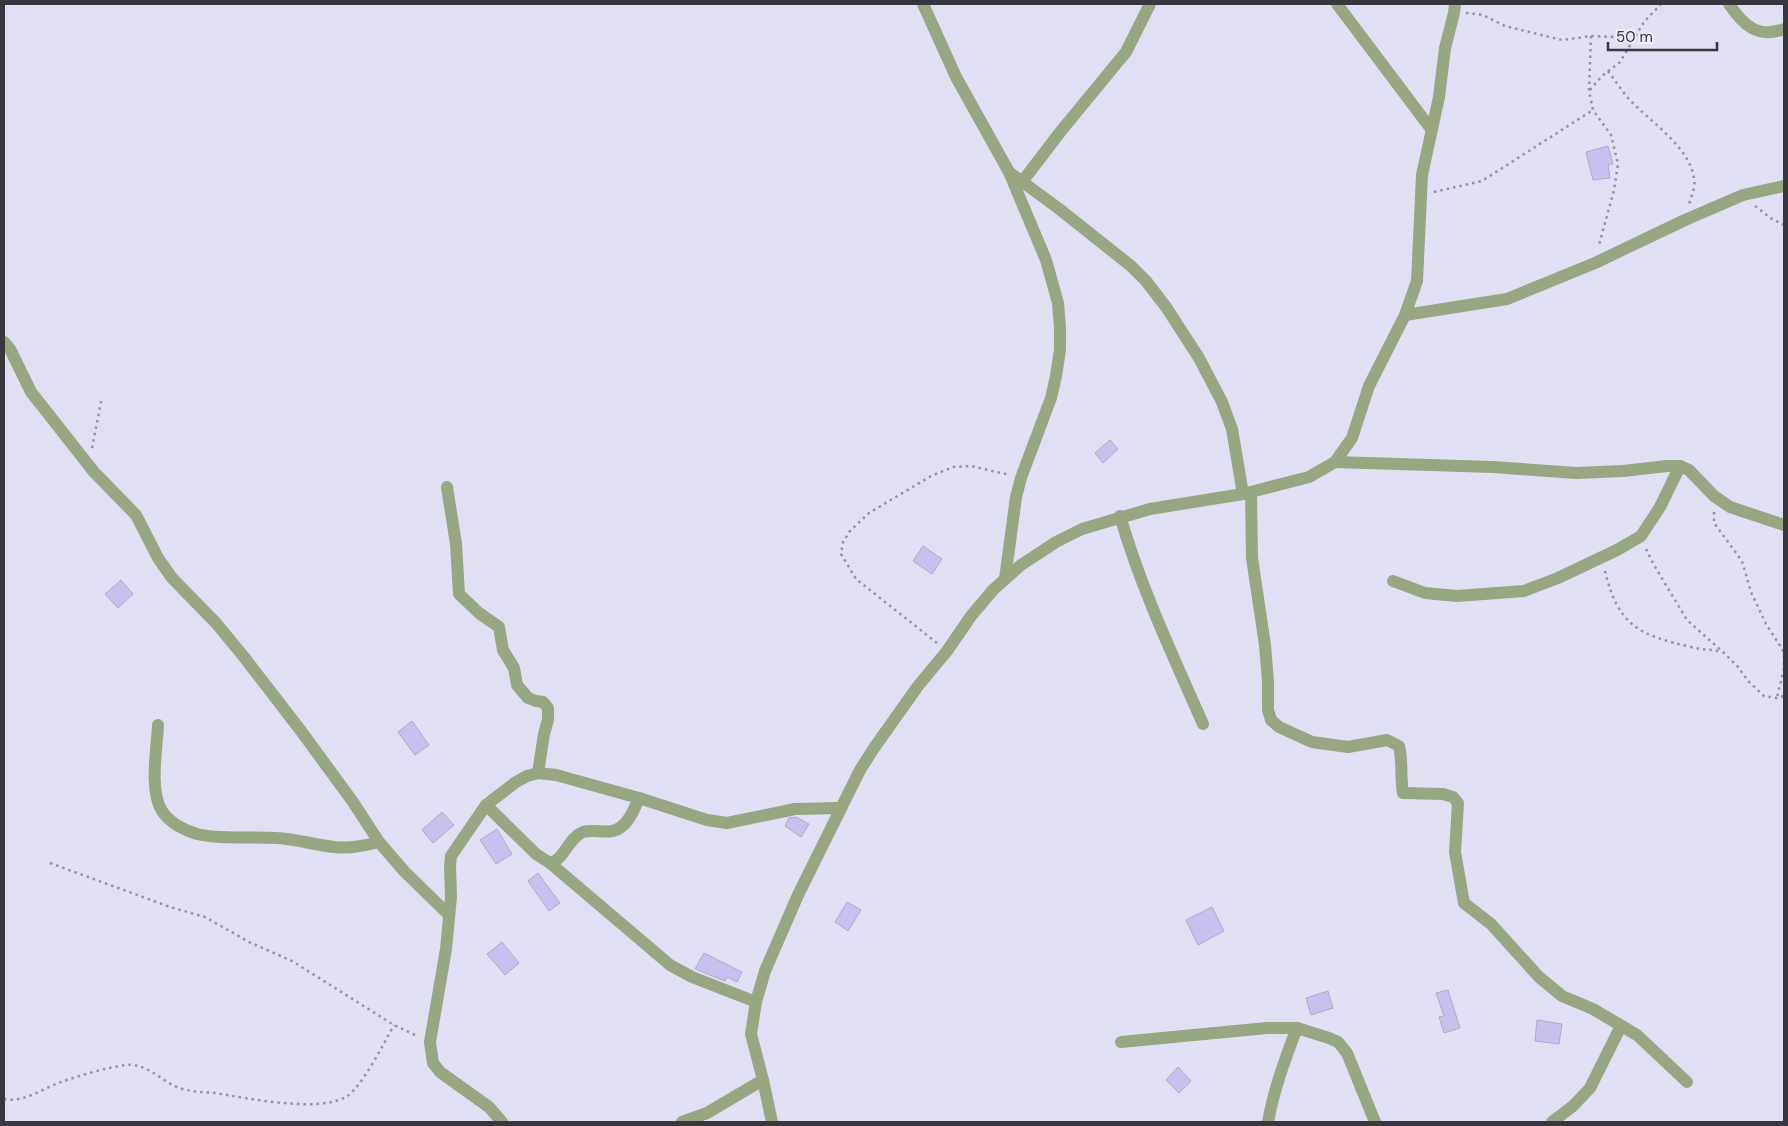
<svg xmlns="http://www.w3.org/2000/svg" width="1788" height="1126" font-family="'DM Sans',sans-serif">
  <rect width="100%" height="100%" fill="#e1dff3"/>
  <!-- building -->
  <g fill="#c7c1ef" stroke="#aeabbf">
    <polygon points="1608,146 1613,164 1608,165 1610,178 1593,180 1586,152"/>
    <polygon points="1110,440 1118,449 1103,463 1095,453"/>
    <polygon points="923,546 942,559 932,574 913,561"/>
    <polygon points="121,580 133,594 118,608 105,594"/>
    <polygon points="412,721 429,745 415,755 398,732"/>
    <polygon points="442,812 454,825 433,843 422,830"/>
    <polygon points="796,817 809,824 801,837 785,826 789,818"/>
    <polygon points="497,829 512,854 496,864 480,840"/>
    <polygon points="538,873 560,903 549,911 528,881"/>
    <polygon points="847,902 861,910 848,931 835,922"/>
    <polygon points="1212,907 1224,931 1198,945 1186,920"/>
    <polygon points="502,942 519,963 505,975 487,954"/>
    <polygon points="704,953 742,972 737,982 727,977 725,981 695,969"/>
    <polygon points="1448,990 1460,1028 1444,1033 1439,1017 1444,1016 1436,993"/>
    <polygon points="1328,991 1333,1008 1311,1015 1306,998"/>
    <polygon points="1537,1020 1562,1024 1559,1044 1535,1041"/>
    <polygon points="1178,1067 1191,1081 1179,1093 1166,1080"/>
  </g>
  <g fill="none" stroke-linecap="round" stroke-linejoin="round">
    <!-- path -->
    <g stroke="#9493a1" stroke-width="2.5" stroke-dasharray="2.5 4" stroke-linecap="butt">
      <polyline points="1466,13 1483,15 1505,26 1562,40 1591,36 1614,37 1632,41"/>
      <polyline points="1591,36 1589,91 1593,110 1611,135 1618,164 1614,190 1599,245"/>
      <path d="M1608,71C1615,80 1621,90 1629,99C1649,121 1689,146 1694,178C1696,187 1691,196 1689,205"/>
      <polyline points="1590,90 1602,76 1620,62 1644,22 1661,4"/>
      <polyline points="1434,192 1482,181 1593,110"/>
      <polyline points="1755,206 1772,219 1784,225"/>
      <polyline points="92,448 102,397"/>
      <polyline points="1714,512 1714,523 1742,561 1751,592 1766,624 1784,652 1784,669 1777,697"/>
      <polyline points="1646,549 1654,565 1687,620 1724,653 1738,667 1748,681 1764,696 1777,698 1784,696"/>
      <path d="M1605,571C1618,626 1639,635 1691,647C1702,650 1711,649 1722,652"/>
      <polyline points="937,643 856,579 841,554 843,542 850,531 869,513 931,476 953,467 971,466 1010,475"/>
      <polyline points="50,863 170,907 205,917 249,942 292,961 394,1025 417,1036"/>
      <path d="M4,1099C23,1103 42,1089 61,1082C78,1076 108,1067 126,1065C147,1063 160,1080 177,1087C189,1092 202,1092 215,1093C247,1098 316,1113 346,1097C362,1087 384,1043 394,1025"/>
    </g>
    <!-- street -->
    <g stroke="#96a782" stroke-width="12">
      <polyline points="923,4 956,77 1009,172 1046,260 1058,303 1060,327 1060,350 1056,376 1051,398 1021,478 1016,497 1005,579"/>
      <polyline points="1337,4 1431,129"/>
      <path d="M1729,4C1743,25 1758,39 1784,29"/>
      <polyline points="1009,172 1058,208 1131,266 1146,281 1166,307 1199,358 1222,402 1232,429 1243,494"/>
      <polyline points="1022,182 1061,131 1126,52 1150,4"/>
      <polyline points="1405,315 1507,299 1595,263 1685,220 1743,195 1784,186"/>
      <polyline points="4,342 10,349 31,392 94,472 136,515 158,558 172,578 216,623 244,657 301,731 353,802 379,842 404,871 449,915"/>
      <polyline points="1335,462 1493,467 1576,473 1623,471 1667,466 1680,466 1689,470 1714,496 1730,507 1784,525"/>
      <polyline points="447,487 456,544 459,594 479,613 499,627 503,650 514,668 517,685 528,698 536,701 543,702 548,708 548,720 544,734 538,773"/>
      <path d="M1251,493L1252,558L1265,645L1268,681V710L1271,720L1279,727L1312,742L1348,747L1387,740L1399,746C1403,762 1400,777 1403,793L1443,794L1453,797L1458,803L1455,852L1464,903L1491,924L1539,977L1562,996L1593,1009L1637,1035L1687,1082"/>
      <path d="M1120,516C1141,588 1173,656 1203,724"/>
      <polyline points="1393,581 1425,593 1457,596 1524,591 1558,578 1617,550 1641,536 1660,507 1680,466"/>
      <path d="M158,725C157,748 149,791 162,811C170,823 184,830 197,834C221,840 252,836 277,838C296,839 315,845 334,847C349,849 364,846 379,842"/>
      <path d="M486,805L536,854L550,863C565,859 568,838 583,832C596,828 610,836 621,827C630,821 635,807 639,798"/>
      <polyline points="550,863 670,965 692,977 756,1002"/>
      <polyline points="1121,1042 1267,1028 1297,1028 1329,1038 1338,1042 1347,1053 1375,1122"/>
      <polyline points="502,1122 489,1107 440,1072 433,1063 430,1042 446,949 451,897 450,866 451,856 486,805 516,782 527,776 538,773 556,775 639,798 707,820 727,823 795,809 840,808"/>
      <polyline points="682,1122 707,1113 763,1080"/>
      <polyline points="772,1122 763,1080 751,1034 756,1002 765,971 798,895 860,770 874,748 918,686 947,651 971,616 993,590 1021,565 1056,542 1082,529 1150,509 1243,494 1309,477 1335,462 1352,438 1369,386 1405,315 1417,281 1422,175 1439,97 1445,48 1454,13 1455,4"/>
      <path d="M1268,1122C1274,1089 1285,1059 1297,1028"/>
      <polyline points="1552,1122 1573,1106 1590,1088 1621,1026"/>
    </g>
  </g>
  <!-- border -->
  <rect width="1788" height="1126" fill="none" stroke="#38373f" stroke-width="10"/>
  <!-- scale -->
  <path d="M1608 42v8h109v-8" fill="none" stroke="#38373f" stroke-width="2.5"/>
  <text x="1616" y="42" font-size="15" fill="#38373f" stroke="#eeedfd" stroke-width="4" paint-order="stroke">50 m</text>
</svg>
